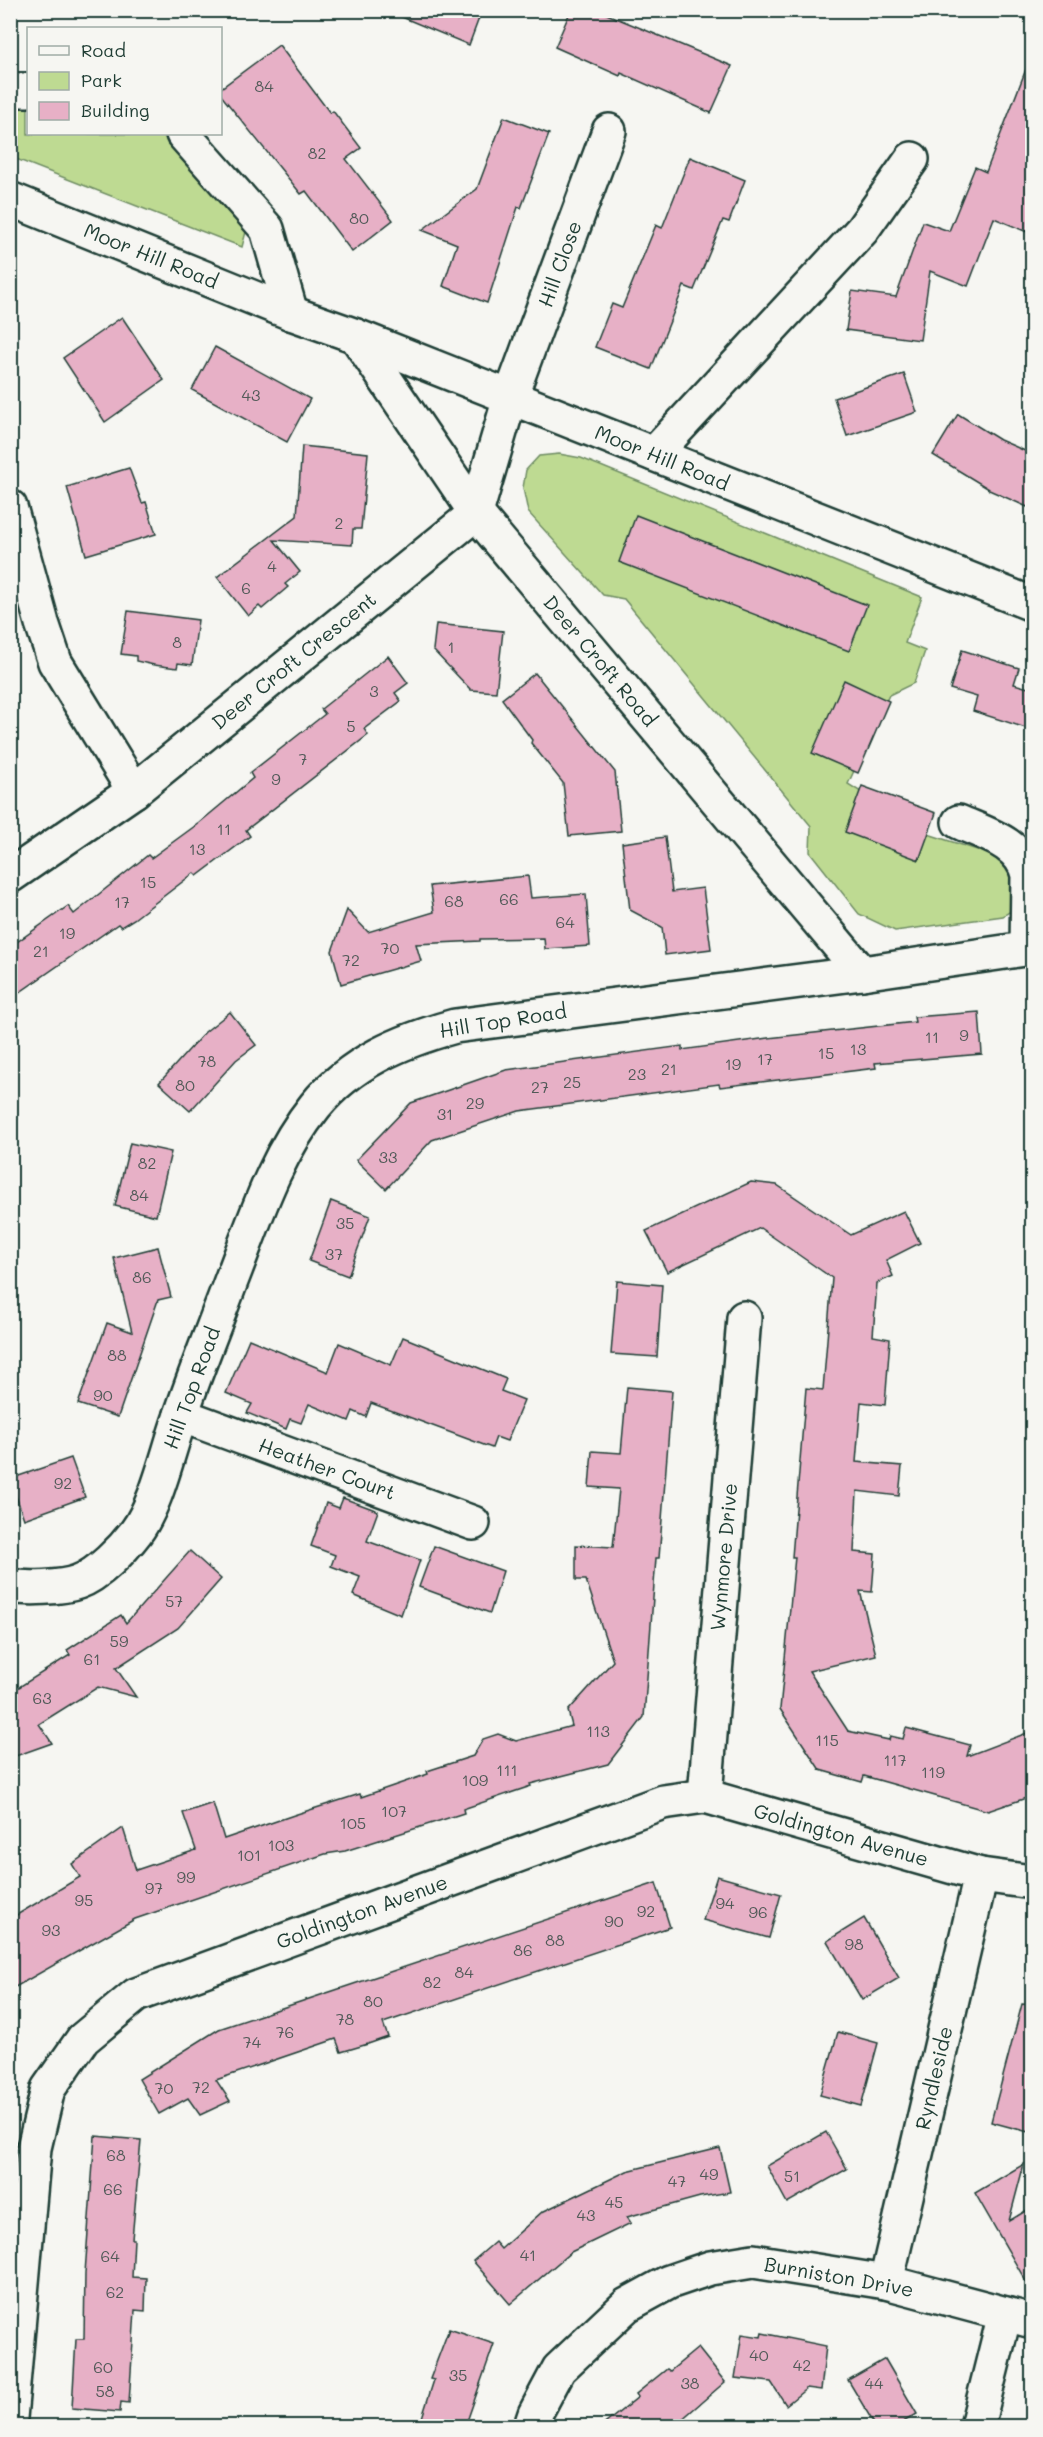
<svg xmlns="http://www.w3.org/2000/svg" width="1043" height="2437" font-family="Mali,sans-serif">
  <rect width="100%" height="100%" fill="#f6f6f2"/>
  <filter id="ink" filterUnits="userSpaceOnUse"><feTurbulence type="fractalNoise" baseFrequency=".0167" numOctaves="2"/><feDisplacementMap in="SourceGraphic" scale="12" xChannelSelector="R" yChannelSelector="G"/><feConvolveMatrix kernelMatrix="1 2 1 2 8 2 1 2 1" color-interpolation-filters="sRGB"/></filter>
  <g filter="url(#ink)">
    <!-- green -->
    <g fill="#beda92" stroke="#6e8c63" stroke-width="1.5">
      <polygon points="10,104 28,104 28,134 163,134 247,228 242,247 11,157"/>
      <polygon points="559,454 581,458 922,597 905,643 925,651 914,683 889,695 848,784 928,834 1005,859 1015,867 1015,908 1003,916 895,931 859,914 810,852 811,826 624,599 603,595 528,512 523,488 526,470 539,456"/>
    </g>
    <!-- building -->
    <g fill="#e7b0c6" stroke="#1f3d34" stroke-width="1.5">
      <polygon points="385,10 482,10 469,45"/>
      <polygon points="571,10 597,10 732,66 711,113 621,73 620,76 555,47"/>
      <polygon points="279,45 330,113 333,111 361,148 346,159 393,220 352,252 306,191 301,194 220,94 220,89"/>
      <polygon points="1030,59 1032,60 1032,234 994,218 968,286 930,271 920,340 846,330 852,291 896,297 923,222 949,231 975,167 986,172"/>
      <polygon points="504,117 549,134 521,208 518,207 487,303 443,286 457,244 422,230 477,189"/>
      <polygon points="690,157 745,180 729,222 723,220 694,290 684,286 651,369 595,347 612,304 622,308 656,225 662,228"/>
      <polygon points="122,317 164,380 105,422 63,358"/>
      <polygon points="215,347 310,399 287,442 192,390"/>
      <polygon points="904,374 917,412 847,436 834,398"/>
      <polygon points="958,414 1000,440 1032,454 1032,509 989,490 989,489 933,455"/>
      <polygon points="302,446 368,453 361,529 353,529 352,545 274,540 300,572 285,584 288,587 262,609 259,606 248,616 217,577 297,516"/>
      <polygon points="129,468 142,503 146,502 156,534 86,555 67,487"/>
      <polygon points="636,515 867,605 849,651 619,562"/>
      <polygon points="128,611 198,620 192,665 178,663 177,668 154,665 136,661 136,656 121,654"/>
      <polygon points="436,624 503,631 496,692 471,690 433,650"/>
      <polygon points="962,650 1019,668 1014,684 1032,689 1032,730 973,711 977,697 950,689"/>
      <polygon points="388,656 408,683 395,693 401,701 364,729 368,735 246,830 250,836 197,876 194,873 134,919 121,927 118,924 10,999 10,947 68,906 74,914 148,855 151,858 199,823 253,778 250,773 325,714 321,709"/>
      <polygon points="535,673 615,772 621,831 569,836 563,783 531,743 532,740 502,699"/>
      <polygon points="844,680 889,701 858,773 812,753"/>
      <polygon points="862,786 936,813 919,860 845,832"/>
      <polygon points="665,837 672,892 703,888 711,949 665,955 662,927 630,910 622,843"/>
      <polygon points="528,876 531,898 586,894 590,946 545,949 544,938 480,939 480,941 416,944 421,961 341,984 332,951 347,910 368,932 434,912 430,886"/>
      <polygon points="230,1012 256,1045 236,1060 190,1111 159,1083 205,1032"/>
      <polygon points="979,1012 982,1054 875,1063 876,1068 720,1087 719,1084 519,1111 432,1140 386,1189 356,1160 411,1103 506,1070 682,1046 682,1050 768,1038 915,1022 914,1017"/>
      <polygon points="130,1143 171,1152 156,1216 115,1206"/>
      <polygon points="751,1182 777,1185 851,1235 904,1211 920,1243 886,1260 893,1276 877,1283 873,1336 890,1339 885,1405 861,1402 856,1462 902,1466 899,1496 857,1491 854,1552 875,1554 872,1592 860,1591 876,1655 809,1671 848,1731 889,1740 890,1736 903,1739 906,1728 970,1745 967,1756 1032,1731 1032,1796 988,1811 864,1776 862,1782 820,1770 780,1709 795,1557 792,1557 806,1388 823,1390 832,1278 760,1228 667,1272 646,1231"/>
      <polygon points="331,1201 370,1216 348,1276 309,1261"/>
      <polygon points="158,1247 171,1297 158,1300 118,1417 78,1404 107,1323 132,1332 114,1258"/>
      <polygon points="617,1281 662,1285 657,1357 611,1354"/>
      <polygon points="403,1337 506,1379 501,1391 524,1400 507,1441 496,1437 492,1448 371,1403 366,1417 353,1411 349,1421 309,1404 301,1423 290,1419 286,1429 247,1413 252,1404 226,1393 249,1339 328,1372 339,1343 391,1365"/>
      <polygon points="627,1387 672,1391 659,1558 656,1558 644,1717 608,1764 530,1784 531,1786 463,1809 464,1813 345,1851 325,1854 135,1919 10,1990 10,1919 80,1877 72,1864 123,1828 136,1870 196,1850 183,1813 213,1803 224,1839 294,1815 360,1794 361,1797 428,1774 427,1771 473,1756 483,1739 498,1734 516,1741 572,1726 568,1711 613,1661 586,1580 576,1580 576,1545 613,1547 619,1489 589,1487 592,1451 621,1453"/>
      <polygon points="71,1458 85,1497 24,1519 10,1479"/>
      <polygon points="343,1498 378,1511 367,1541 420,1560 401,1615 353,1595 360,1577 331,1566 335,1555 311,1546 326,1503 339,1508"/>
      <polygon points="434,1546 503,1571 490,1613 419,1587"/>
      <polygon points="190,1551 221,1579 178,1628 116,1668 136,1697 98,1687 39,1724 52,1743 10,1758 10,1681 16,1689 70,1655 67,1650 121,1615 126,1623"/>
      <polygon points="717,1876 781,1894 769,1938 703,1920"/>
      <polygon points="656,1883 670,1927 383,2023 388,2037 368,2044 341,2052 336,2039 216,2080 230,2101 200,2115 188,2098 159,2114 139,2079 219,2029"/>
      <polygon points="864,1918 899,1978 862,2000 827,1941"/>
      <polygon points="1022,2004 1032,2005 1032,2133 991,2122"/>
      <polygon points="838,2032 878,2043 861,2106 820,2095"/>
      <polygon points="826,2132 847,2169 787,2203 767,2166"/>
      <polygon points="95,2136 141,2140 132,2239 134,2239 132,2277 146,2278 145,2311 135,2310 129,2403 121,2402 120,2412 72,2408 76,2339 84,2339 85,2273"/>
      <polygon points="720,2148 730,2192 700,2197 627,2217 631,2223 571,2252 510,2304 473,2261 495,2242 501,2249 542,2212 627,2171"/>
      <polygon points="1024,2164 1009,2221 1032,2207 1032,2292 975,2193"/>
      <polygon points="449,2329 494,2344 465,2427 419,2427 434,2380 430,2379"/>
      <polygon points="762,2333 826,2346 821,2390 807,2388 786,2405 771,2382 735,2378 742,2334 761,2337"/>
      <polygon points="698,2348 725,2382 673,2427 601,2427 638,2397 636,2394 667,2369 670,2371"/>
      <polygon points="885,2359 917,2414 895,2427 876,2427 848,2380"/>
    </g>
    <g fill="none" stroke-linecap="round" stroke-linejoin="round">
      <!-- minor casing -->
      <g stroke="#1f3d34" stroke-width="38">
        <g id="minor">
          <polyline points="10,90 28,90"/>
          <polyline points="183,134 267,229 291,313"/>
          <polyline points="10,199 291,313 356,336 1032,604"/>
          <polyline points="356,336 476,513 862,973"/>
          <polyline points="654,454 862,230 912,159"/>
          <polyline points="10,507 42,623 55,662 134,791"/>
          <path d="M959,822C986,834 1021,843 1028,875L1027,949"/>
          <polyline points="10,876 134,791 476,513 510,398 609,131"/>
          <polyline points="181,1415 473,1523"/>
          <path d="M10,1586C27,1589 62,1588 78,1582C98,1575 123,1549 136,1532C157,1504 168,1451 180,1418C195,1372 214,1327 231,1281C255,1220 274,1157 315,1106C351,1062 401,1041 455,1026L862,973L1032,948"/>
          <polyline points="705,1796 744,1318"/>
          <polyline points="886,2282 981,1875"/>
          <polyline points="10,2418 34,2148 48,2089 83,2039 136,1995 663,1802 705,1796 981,1875 1032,1882"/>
          <polyline points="531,2426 535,2414 559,2369 627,2305 669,2282 710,2268 753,2261 886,2282 1032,2321"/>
          <polyline points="977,2426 1005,2314"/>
        </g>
      </g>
      <!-- minor -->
      <use href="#minor" stroke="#f6f6f2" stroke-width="33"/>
    </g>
  </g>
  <g text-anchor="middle" stroke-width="4.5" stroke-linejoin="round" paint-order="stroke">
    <!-- number labels -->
    <g font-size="16" fill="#515a58">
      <text x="264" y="92">84</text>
      <text x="317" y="159">82</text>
      <text x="359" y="224">80</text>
      <text x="251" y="401">43</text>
      <text x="339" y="529">2</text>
      <text x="272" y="572">4</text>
      <text x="246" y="594">6</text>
      <text x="177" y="648">8</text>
      <text x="451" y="653">1</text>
      <text x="374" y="697">3</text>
      <text x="351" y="732">5</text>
      <text x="303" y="765">7</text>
      <text x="276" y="785">9</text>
      <text x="224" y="835">11</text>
      <text x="197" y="855">13</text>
      <text x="148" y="888">15</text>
      <text x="509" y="905">66</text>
      <text x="454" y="907">68</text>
      <text x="122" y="908">17</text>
      <text x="565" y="928">64</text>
      <text x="67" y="939">19</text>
      <text x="390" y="954">70</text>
      <text x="41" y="957">21</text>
      <text x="351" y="966">72</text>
      <text x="964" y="1041">9</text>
      <text x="932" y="1043">11</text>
      <text x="858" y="1055">13</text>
      <text x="826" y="1059">15</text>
      <text x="765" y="1065">17</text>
      <text x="207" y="1067">78</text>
      <text x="733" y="1070">19</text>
      <text x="669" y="1075">21</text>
      <text x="637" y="1080">23</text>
      <text x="572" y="1088">25</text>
      <text x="185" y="1091">80</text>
      <text x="540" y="1093">27</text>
      <text x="475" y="1109">29</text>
      <text x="445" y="1120">31</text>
      <text x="388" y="1163">33</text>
      <text x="147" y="1169">82</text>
      <text x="139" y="1201">84</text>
      <text x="345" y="1229">35</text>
      <text x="334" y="1260">37</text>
      <text x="142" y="1283">86</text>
      <text x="117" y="1361">88</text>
      <text x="103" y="1401">90</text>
      <text x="63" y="1489">92</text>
      <text x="174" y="1607">57</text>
      <text x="119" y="1647">59</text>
      <text x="92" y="1665">61</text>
      <text x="42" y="1704">63</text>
      <text x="598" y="1737">113</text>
      <text x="827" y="1746">115</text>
      <text x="895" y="1766">117</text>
      <text x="507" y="1776">111</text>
      <text x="933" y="1778">119</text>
      <text x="475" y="1786">109</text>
      <text x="394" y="1817">107</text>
      <text x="353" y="1829">105</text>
      <text x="281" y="1851">103</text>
      <text x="249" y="1861">101</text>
      <text x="186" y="1883">99</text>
      <text x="154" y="1894">97</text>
      <text x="84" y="1906">95</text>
      <text x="725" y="1909">94</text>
      <text x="646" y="1917">92</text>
      <text x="758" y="1918">96</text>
      <text x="614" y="1927">90</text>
      <text x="51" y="1936">93</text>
      <text x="555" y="1946">88</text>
      <text x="854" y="1950">98</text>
      <text x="523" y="1956">86</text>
      <text x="464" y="1978">84</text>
      <text x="432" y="1988">82</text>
      <text x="373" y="2007">80</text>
      <text x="345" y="2025">78</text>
      <text x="285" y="2038">76</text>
      <text x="252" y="2048">74</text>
      <text x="201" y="2093">72</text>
      <text x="164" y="2094">70</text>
      <text x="116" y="2161">68</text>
      <text x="709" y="2180">49</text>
      <text x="792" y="2182">51</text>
      <text x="677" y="2187">47</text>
      <text x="113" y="2195">66</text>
      <text x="614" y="2208">45</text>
      <text x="586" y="2221">43</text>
      <text x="528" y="2261">41</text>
      <text x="110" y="2262">64</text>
      <text x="115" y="2298">62</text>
      <text x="759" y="2361">40</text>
      <text x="802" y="2371">42</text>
      <text x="103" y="2373">60</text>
      <text x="458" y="2381">35</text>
      <text x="690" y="2389">38</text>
      <text x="874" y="2389">44</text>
      <text x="105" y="2397">58</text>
    </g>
    <!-- street labels -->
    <g font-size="20" fill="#1f3d34" stroke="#f6f6f2">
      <text transform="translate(151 256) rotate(22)" y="7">Moor Hill Road</text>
      <text transform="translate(560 264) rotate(-70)" y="7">Hill Close</text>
      <text transform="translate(662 458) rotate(22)" y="7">Moor Hill Road</text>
      <text transform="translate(294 661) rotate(-39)" y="7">Deer Croft Crescent</text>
      <text transform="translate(600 661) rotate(50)" y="7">Deer Croft Road</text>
      <text transform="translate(503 1021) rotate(-9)" y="7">Hill Top Road</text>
      <text transform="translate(192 1388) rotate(-70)" y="7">Hill Top Road</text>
      <text transform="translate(327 1469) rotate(20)" y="7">Heather Court</text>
      <text transform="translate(724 1557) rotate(-85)" y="7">Wynmore Drive</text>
      <text transform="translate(841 1835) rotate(16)" y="7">Goldington Avenue</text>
      <text transform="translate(362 1912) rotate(-20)" y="7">Goldington Avenue</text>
      <text transform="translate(934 2078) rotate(-77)" y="7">Ryndleside</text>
      <text transform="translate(839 2277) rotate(10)" y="7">Burniston Drive</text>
    </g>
  </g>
  <!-- margin -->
  <rect width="1043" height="2437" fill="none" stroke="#f6f6f2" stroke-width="36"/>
  <rect x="18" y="18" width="1007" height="2401" fill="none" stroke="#1f3d34" stroke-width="2" filter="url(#ink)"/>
  <!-- legend -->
  <rect x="27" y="27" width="195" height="108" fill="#f6f6f2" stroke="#a0aca6" stroke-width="1.5"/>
  <rect x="39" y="46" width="30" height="9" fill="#f6f6f2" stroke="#a0aca6" stroke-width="1.5"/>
  <text x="81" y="57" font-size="18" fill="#1f3d34">Road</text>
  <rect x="39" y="72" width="30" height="18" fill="#beda92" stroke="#a0aca6" stroke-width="1.5"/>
  <text x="81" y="87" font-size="18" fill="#1f3d34">Park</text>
  <rect x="39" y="102" width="30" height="18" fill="#e7b0c6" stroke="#a0aca6" stroke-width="1.5"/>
  <text x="81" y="117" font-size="18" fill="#1f3d34">Building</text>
</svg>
